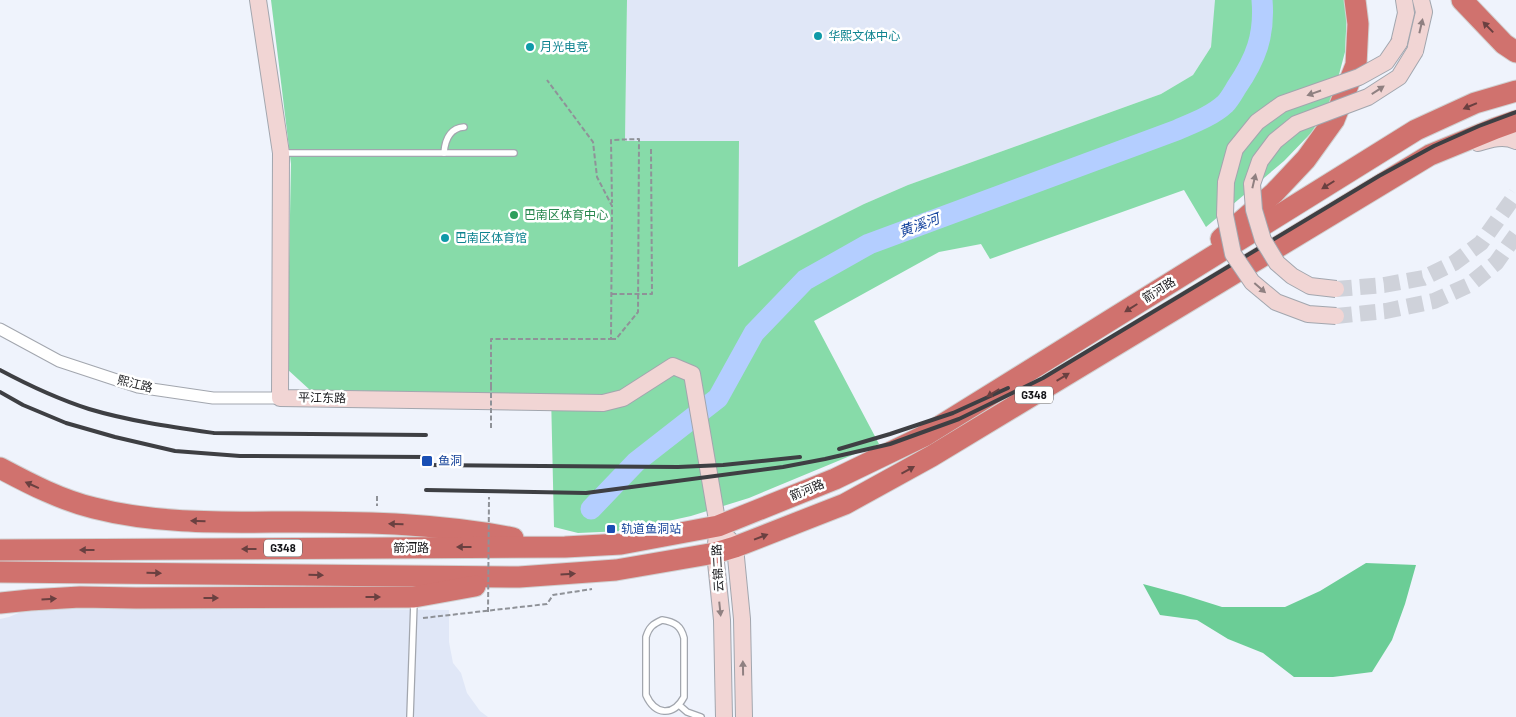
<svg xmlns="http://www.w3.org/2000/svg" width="1516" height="717" font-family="Barlow,'Noto Sans SC',sans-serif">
  <rect width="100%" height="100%" fill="#eff3fc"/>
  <!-- built -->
  <g fill="#e0e7f7">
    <polygon points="627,0 1215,0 1216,2 1211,47 1193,75 1161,94 908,185 864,204 738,267 625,141"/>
    <polygon points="35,606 449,610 449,642 453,663 461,673 467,693 480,711 488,717 0,717 0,619 9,617"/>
  </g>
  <!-- green -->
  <polygon fill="#87dba9" points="271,0 627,0 625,141 739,141 738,267 864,204 908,185 1161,94 1193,75 1211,47 1215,0 1345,0 1347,10 1345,52 1333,97 1312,132 1284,161 1206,227 1184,190 990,259 981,244 939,252 814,321 879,444 749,498 691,516 623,531 578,533 554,527 551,394 310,390 287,369 291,164"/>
  <!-- forest -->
  <polygon fill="#6bcd96" points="1366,563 1416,565 1405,604 1392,640 1372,672 1333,677 1294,677 1263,653 1228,639 1197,620 1160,615 1143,584 1184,595 1222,607 1285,607 1320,591"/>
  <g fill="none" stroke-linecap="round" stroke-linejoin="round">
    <!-- river -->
    <path stroke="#b4ceff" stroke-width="21" d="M591,509L636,462L718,398L754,333L805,280L869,244L1177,130C1193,123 1212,116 1225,104C1229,100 1233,93 1236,88C1256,59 1265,35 1262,0"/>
    <!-- secondary-tunnel -->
    <g stroke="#cfd2da" stroke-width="16" stroke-dasharray="16 8" stroke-linecap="butt">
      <polyline points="1336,289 1384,285 1423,278 1454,263 1481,243 1516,194"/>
      <polyline points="1336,316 1386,311 1434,301 1469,285 1496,263 1516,235"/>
    </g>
    <!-- lane casing -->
    <g stroke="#a2a6ae" stroke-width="8">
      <g id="lane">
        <polyline points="282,153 514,153"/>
        <path d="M444,153C445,140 450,128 464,127"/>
        <path d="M662,620C675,622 681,626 684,638V697C673,717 655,715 646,695V637C649,627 653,624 662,620Z"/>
        <polyline points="679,705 687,712 701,717"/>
        <polyline points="410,717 414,602"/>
      </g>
    </g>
    <!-- street casing -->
    <g stroke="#a2a6ae" stroke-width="13">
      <polyline id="street" points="0,329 59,361 138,387 213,398 280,398"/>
    </g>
    <!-- secondary casing -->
    <g stroke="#a2a6ae" stroke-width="18">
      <g id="secondary">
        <polyline points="258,0 281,153 280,398 603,403 623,398 673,366 692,374 718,526 715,553 722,620 724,717"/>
        <polyline points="1399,43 1406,13 1404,0"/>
        <polyline points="1415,51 1424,12 1421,0"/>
        <path d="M1478,143C1490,139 1504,135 1516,141"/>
        <polyline points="729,539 735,547 742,619 744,717"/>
      </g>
    </g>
    <!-- highway casing -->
    <g stroke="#d1d1d1" stroke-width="23">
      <g id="highway">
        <polyline points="1462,0 1504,44 1516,52"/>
        <polyline points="1221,239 1274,193 1306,159 1334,120 1356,65 1358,24 1355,0"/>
        <path d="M0,468C30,484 61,500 94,508C160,525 231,522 298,522C371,522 442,524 513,538"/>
        <polyline points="0,550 565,547 621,544 718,526 835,479 924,436 1416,130 1475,103 1516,91"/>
        <polyline points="0,572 519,577 616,570 715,553 735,547 845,504 932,456 1430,155 1496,128 1516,121"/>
        <polyline points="0,603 30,600 80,597 136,598 414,597 475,586"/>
      </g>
    </g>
    <!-- path -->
    <g stroke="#8f9298" stroke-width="2" stroke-dasharray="5 2.5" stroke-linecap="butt">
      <polyline points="612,294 652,294 651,149"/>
      <polyline points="611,339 616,339 638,312 639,139 611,140 612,203"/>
      <polyline points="491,387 491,339 611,339 612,206 597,177 593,142 547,80"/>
      <polyline points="377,496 377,506"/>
      <polyline points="423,618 547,604 553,595 592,589"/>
    </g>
    <!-- lane -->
    <use href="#lane" stroke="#fff" stroke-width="5.5"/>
    <!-- street -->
    <use href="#street" stroke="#fff" stroke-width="11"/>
    <!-- secondary -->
    <use href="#secondary" stroke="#f1d5d4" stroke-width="16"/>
    <!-- highway -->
    <use href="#highway" stroke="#d0726e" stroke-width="21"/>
    <!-- rail -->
    <g stroke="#3e3f43" stroke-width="4">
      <path d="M0,370C28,385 58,399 89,409C129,421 172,427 214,433L426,435"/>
      <polyline points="0,392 23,405 66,423 115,437 175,451 240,456 427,457"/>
      <polyline points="839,449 890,434 953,413 1008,388"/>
      <polyline points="426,465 678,467 723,465 800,457"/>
      <polyline points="426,490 586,493 783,467 825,459 890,444 959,419 1043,378 1379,176 1434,146 1479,126 1516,112"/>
    </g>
    <!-- secondary-bridge casing -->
    <g stroke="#a2a6ae" stroke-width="18" stroke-linecap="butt">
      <g id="secondary-bridge">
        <polyline points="1336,289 1310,286 1292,276 1277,263 1263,240 1254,210 1252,184 1260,161 1275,141 1296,124 1368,97 1399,77 1415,51"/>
        <polyline points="1336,316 1308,314 1276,302 1252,282 1233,254 1225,215 1226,182 1235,149 1257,122 1282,104 1359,77 1386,62 1399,43"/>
      </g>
    </g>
    <!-- path-bridge -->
    <g stroke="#8f9298" stroke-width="2" stroke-dasharray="5 2.5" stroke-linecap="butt">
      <polyline points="491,428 491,387"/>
      <polyline points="488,612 489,497"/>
    </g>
    <!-- secondary-bridge -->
    <use href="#secondary-bridge" stroke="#f1d5d4" stroke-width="16"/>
  </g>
  <!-- one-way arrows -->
  <defs><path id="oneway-solid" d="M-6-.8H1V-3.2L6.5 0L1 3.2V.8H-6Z" transform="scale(1.25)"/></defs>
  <g fill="#8f8081">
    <use href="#oneway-solid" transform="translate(1421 26) rotate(-77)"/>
    <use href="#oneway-solid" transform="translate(1378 90) rotate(-33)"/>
    <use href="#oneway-solid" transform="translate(1314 93) rotate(161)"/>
    <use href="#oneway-solid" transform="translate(1254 181) rotate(-77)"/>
    <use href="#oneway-solid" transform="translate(1260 288) rotate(41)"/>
    <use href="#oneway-solid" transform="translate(720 609) rotate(84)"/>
    <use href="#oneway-solid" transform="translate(743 668) rotate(-91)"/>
  </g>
  <g fill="#6a4040">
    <use href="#oneway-solid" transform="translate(1488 27) rotate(-134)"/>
    <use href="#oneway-solid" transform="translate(1470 106) rotate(157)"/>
    <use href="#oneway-solid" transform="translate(1328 185) rotate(148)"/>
    <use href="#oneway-solid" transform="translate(1131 308) rotate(148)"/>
    <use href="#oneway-solid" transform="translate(1063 377) rotate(-31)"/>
    <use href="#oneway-solid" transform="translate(993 393) rotate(148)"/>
    <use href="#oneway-solid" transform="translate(908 470) rotate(-29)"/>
    <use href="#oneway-solid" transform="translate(32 485) rotate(-156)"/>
    <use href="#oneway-solid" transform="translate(198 521) rotate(-179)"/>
    <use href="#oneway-solid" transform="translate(396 524) rotate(-179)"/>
    <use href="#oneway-solid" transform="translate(761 537) rotate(-21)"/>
    <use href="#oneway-solid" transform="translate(464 547) rotate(180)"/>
    <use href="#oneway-solid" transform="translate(249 549) rotate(180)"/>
    <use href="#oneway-solid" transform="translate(87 550) rotate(180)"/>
    <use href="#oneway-solid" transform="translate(154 573) rotate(1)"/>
    <use href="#oneway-solid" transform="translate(568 574) rotate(-4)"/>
    <use href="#oneway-solid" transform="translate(316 575) rotate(1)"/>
    <use href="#oneway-solid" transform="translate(373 597)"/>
    <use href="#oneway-solid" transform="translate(211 598)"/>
    <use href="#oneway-solid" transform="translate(49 599) rotate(-3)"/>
  </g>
  <!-- markers -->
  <g fill="#0f9aa8" stroke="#fff" stroke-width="2">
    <circle cx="818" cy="36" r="5"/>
    <circle cx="530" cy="47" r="5"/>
    <circle cx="445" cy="238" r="5"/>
  </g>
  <circle fill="#2e9e5b" stroke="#fff" stroke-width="2" cx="514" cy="215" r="5"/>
  <g fill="#1a4fb4" stroke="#fff" stroke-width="2">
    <rect x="421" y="455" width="12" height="12" rx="2.5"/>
    <rect x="606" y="524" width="10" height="10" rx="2.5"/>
  </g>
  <g text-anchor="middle" stroke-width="5" stroke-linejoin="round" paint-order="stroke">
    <!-- shield labels -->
    <g fill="#fff" stroke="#5d5d5f" stroke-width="1">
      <rect x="1015" y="386.5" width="38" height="17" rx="4"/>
      <rect x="264" y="539.5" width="38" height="17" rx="4"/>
    </g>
    <g font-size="11" font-weight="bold" fill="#17181b">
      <text x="1034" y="399">G348</text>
      <text x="283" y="552">G348</text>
    </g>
    <!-- culture labels -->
    <g font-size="12" fill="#0d838f" stroke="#fff" text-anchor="start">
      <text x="828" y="40">华熙文体中心</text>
      <text x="540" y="51">月光电竞</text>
      <text x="455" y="242">巴南区体育馆</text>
    </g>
    <!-- leisure labels -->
    <g font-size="12" fill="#27864d" stroke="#fff" text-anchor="start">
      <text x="524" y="219">巴南区体育中心</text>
    </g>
    <!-- street labels -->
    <g font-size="12" fill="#17181b" stroke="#fff">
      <text transform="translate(1159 290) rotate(-32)" y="4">箭河路</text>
      <text transform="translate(135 384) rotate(14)" y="4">熙江路</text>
      <text transform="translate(322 398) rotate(1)" y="4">平江东路</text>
      <text transform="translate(807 490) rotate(-22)" y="4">箭河路</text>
      <text x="411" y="552">箭河路</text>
      <text transform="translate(718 568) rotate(-93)" y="4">云锦二路</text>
    </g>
    <!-- transit labels -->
    <g font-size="12" fill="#164399" stroke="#fff" text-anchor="start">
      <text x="438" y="465">鱼洞</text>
      <text x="621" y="533">轨道鱼洞站</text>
    </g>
    <!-- water labels -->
    <g font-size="14" font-style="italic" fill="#18459f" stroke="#fff">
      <text transform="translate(919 225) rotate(-20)" y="5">黄溪河</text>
    </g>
  </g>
</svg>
